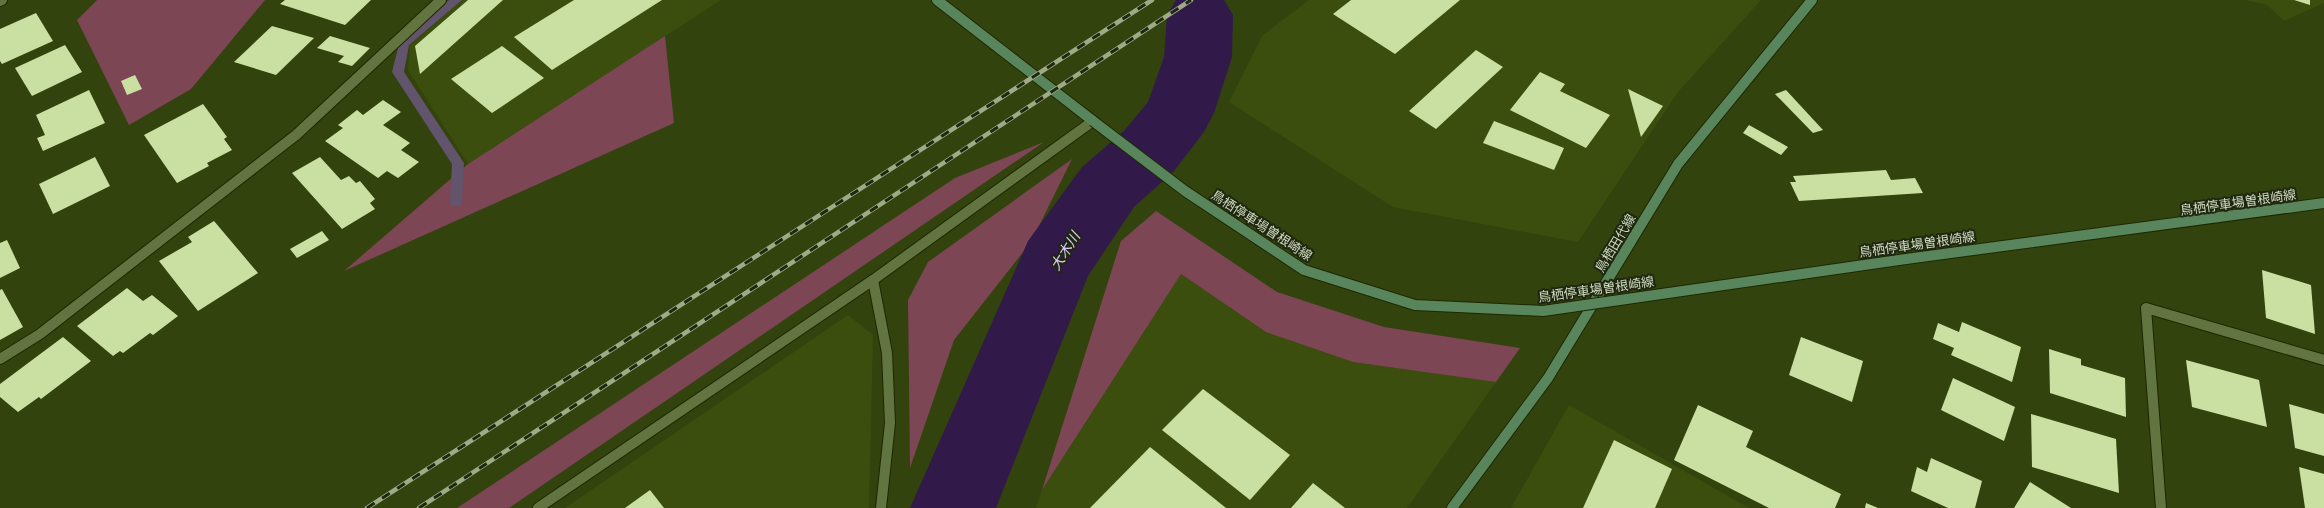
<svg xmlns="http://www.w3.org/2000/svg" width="2324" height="508" font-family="'Zilla Slab','Noto Sans JP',serif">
  <rect width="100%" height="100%" fill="#33430d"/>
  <!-- built -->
  <g fill="#3b4e0e">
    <polygon points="462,0 721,0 468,164 408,70 410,45"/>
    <polygon points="1309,0 1761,0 1678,92 1578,242 1393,207 1229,102 1262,36"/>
    <polygon points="2245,0 2324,0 2324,3 2284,21 2267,5"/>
    <polygon points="1181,274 1266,332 1353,362 1496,382 1407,508 1036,508 1042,490"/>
    <polygon points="848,315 873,335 869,508 565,508"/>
    <polygon points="1569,405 1749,508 1511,508"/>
  </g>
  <!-- green -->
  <g fill="#7d4654">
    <polygon points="97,0 265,0 191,89 129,125 77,20"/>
    <polygon points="665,36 674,123 344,271 468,164"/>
    <polygon points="1044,142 509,508 457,508 955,178"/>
    <polygon points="1072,159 1031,242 954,340 910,468 908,300 928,262"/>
    <polygon points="1156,211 1277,292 1384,327 1520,348 1496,382 1353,362 1266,332 1181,274 1042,490 1121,241"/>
  </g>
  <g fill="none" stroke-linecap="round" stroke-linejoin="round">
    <!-- stream -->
    <polygon fill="#61546c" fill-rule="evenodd" points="449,0 462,0 409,45 404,72 464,163 462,202 460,206 452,206 450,202 452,164 392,72 400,40"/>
    <!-- river -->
    <polygon fill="#311a49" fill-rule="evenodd" points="1176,0 1224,0 1233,15 1232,57 1214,113 1204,132 1174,171 1134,207 1088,276 996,508 910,508 1028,241 1082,167 1124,131 1148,102 1164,57 1167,15"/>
  </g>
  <!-- building -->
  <g fill="#c9e0a2">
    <polygon points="285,0 371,0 345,25 280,4"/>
    <polygon points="468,0 503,0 420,74 415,46"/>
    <polygon points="574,0 662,0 552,70 514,37"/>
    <polygon points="1351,0 1460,0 1395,54 1333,14"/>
    <polygon points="2294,0 2310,0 2310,5"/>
    <polygon points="36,13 53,41 2,64 0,61 0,29"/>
    <polygon points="272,26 314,38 276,75 234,62"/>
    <polygon points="330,36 370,48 352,66 338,62 344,56 317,48"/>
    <polygon points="65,45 82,72 32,96 15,68"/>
    <polygon points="502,46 544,78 492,113 451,79"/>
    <polygon points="1476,50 1503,67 1436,129 1409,111"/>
    <polygon points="1540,72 1565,84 1560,91 1610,115 1586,148 1510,110"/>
    <polygon points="135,75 142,89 127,95 121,81"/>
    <polygon points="1628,89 1663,106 1641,137"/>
    <polygon points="89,90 105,123 43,151 37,138 45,135 36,115"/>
    <polygon points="1786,90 1823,130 1813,133 1775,94"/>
    <polygon points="383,100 401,112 383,125 410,143 401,150 419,162 398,178 387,171 378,178 325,141 343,128 338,125 357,110 363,115"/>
    <polygon points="203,104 227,137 224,139 232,150 207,163 209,166 177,183 144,135"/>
    <polygon points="1494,121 1564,148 1554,170 1483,143"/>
    <polygon points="1749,125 1788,147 1781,155 1743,133"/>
    <polygon points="95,157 110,186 53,214 39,184"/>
    <polygon points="320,157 341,180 349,176 356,183 360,181 375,199 370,203 375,209 342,229 292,173"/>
    <polygon points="1886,170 1891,180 1915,178 1923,193 1799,201 1790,182 1796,182 1793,176"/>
    <polygon points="214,221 258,273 198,311 159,261 192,242 188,237"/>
    <polygon points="322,231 329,240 297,258 290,249"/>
    <polygon points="7,240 20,268 0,278 0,243"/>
    <polygon points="2262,270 2311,285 2315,334 2266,318"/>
    <polygon points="127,288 143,301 152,295 178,316 153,335 150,333 123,353 120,351 113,356 77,326"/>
    <polygon points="2,289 23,327 0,340 0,290"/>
    <polygon points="1962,322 2021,347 2012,382 1951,355 1954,348 1933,339 1938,323 1959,332"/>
    <polygon points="63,337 91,361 41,399 39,397 18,412 0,397 0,384"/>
    <polygon points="1801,337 1863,361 1852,402 1789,375"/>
    <polygon points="2049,349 2081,359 2081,365 2125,378 2126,417 2050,393"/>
    <polygon points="2186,360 2259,380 2267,427 2192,407"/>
    <polygon points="1953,378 2015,407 2004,441 1941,410"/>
    <polygon points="1203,389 1290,455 1250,500 1162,430"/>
    <polygon points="2289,404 2324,414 2324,456 2295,448"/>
    <polygon points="1698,405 1753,431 1746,447 1841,494 1835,508 1769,508 1674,460"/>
    <polygon points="2031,414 2116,439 2119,493 2032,467"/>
    <polygon points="1614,440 1672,469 1655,508 1583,508"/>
    <polygon points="1150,447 1226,508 1090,508"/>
    <polygon points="1931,458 1982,481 1975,508 1948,508 1911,491 1917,467 1927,472"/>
    <polygon points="2299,467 2324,474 2324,508 2305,508"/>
    <polygon points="2030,482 2071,508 2014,508"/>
    <polygon points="1313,483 1345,508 1291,508"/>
    <polygon points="650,490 664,508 625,508"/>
    <polygon points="1866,503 1878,508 1865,508"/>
  </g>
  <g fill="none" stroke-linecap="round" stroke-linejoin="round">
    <!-- street casing -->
    <g stroke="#1d2801" stroke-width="12">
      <g id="street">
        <polyline points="0,1 2,0"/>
        <polyline points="873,280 887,353 890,423 881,508"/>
        <polyline points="0,359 40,334 296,135 441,0"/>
        <polyline points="538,508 873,280 1093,121"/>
        <polyline points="2161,508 2146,308 2324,360"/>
      </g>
    </g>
    <!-- secondary casing -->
    <g stroke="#1d2801" stroke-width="12">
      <g id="secondary">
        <polyline points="937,0 1093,121"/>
        <polyline points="1906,259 2324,203"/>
        <polyline points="1452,508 1548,378 1678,164 1812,0"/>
      </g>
    </g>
    <!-- street -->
    <use href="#street" stroke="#627540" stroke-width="10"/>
    <!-- secondary -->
    <use href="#secondary" stroke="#58855c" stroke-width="10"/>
    <!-- rail casing -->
    <g stroke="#9fab87" stroke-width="4.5">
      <g id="rail">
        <polyline points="367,508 1152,0"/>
        <polyline points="419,508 1191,0"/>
      </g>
    </g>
    <!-- rail -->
    <use href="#rail" stroke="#1f2711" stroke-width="3" stroke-dasharray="9" stroke-linecap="butt"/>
    <!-- secondary-bridge casing -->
    <g stroke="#1d2801" stroke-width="12" stroke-linecap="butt">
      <polyline id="secondary-bridge" points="1093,121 1185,191 1304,270 1415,305 1543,311 1906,259"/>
    </g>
    <!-- secondary-bridge -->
    <use href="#secondary-bridge" stroke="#58855c" stroke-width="10"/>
  </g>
  <g text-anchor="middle" stroke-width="4" stroke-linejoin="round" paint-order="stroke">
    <!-- street labels -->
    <g font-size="13" fill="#d0dbbf" stroke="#1f2711">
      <text transform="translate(2238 202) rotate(-8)" y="5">鳥栖停車場曽根崎線</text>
      <text transform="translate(1262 225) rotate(33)" y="5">鳥栖停車場曽根崎線</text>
      <text transform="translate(1615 243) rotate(-59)" y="5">鳥栖田代線</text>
      <text transform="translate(1917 244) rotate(-8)" y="5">鳥栖停車場曽根崎線</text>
      <text transform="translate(1596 289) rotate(-8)" y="5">鳥栖停車場曽根崎線</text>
    </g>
    <!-- water labels -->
    <g font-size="14" font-style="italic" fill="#e1cdfd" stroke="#1f2711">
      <text transform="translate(1065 251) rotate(-58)" y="5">大木川</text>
    </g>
  </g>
</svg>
